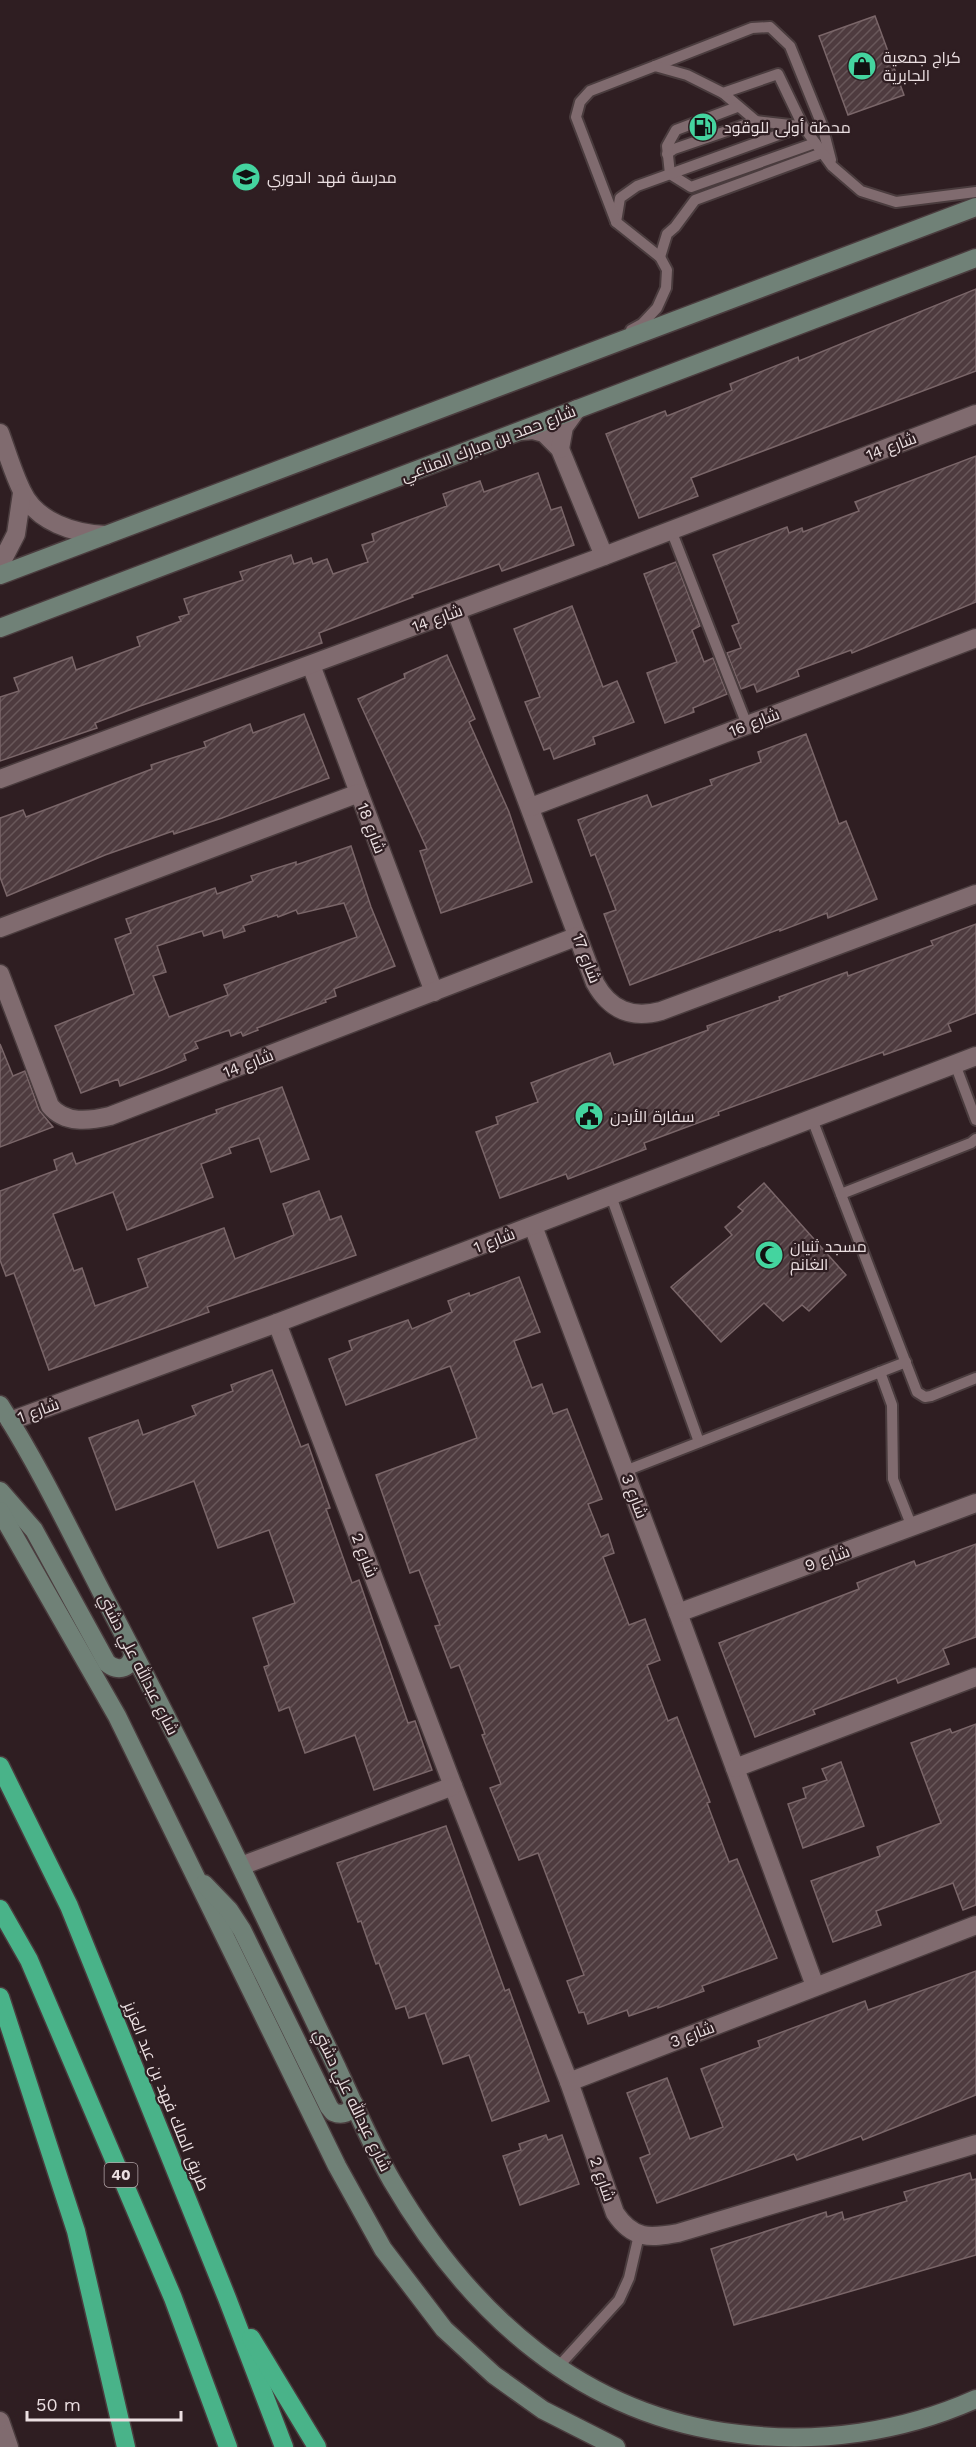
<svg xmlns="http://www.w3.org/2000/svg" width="976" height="2447" font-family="'Work Sans',Cairo,sans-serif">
  <defs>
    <pattern id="building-hatch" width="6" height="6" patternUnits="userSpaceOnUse" patternTransform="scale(1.5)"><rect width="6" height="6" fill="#4e3b3f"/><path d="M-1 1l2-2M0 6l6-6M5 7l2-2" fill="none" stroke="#68575a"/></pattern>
  </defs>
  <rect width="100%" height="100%" fill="#2f1e22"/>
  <!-- building -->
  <g fill="url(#building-hatch)" stroke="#7a6669" stroke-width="1.5" fill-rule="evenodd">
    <polygon points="875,16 904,95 848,115 819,36"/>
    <polygon points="976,289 976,371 691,478 698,496 639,518 606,434 665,411 667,416 732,390 730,384 798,357 799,361"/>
    <polygon points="976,456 976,602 852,653 851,650 797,670 799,676 757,692 754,684 741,689 727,653 741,648 732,626 739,623 713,555 787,527 789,533 802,528 803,532 859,511 855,502"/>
    <polygon points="538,473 551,510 561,507 574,545 502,571 499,564 412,595 413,597 319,633 322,643 140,706 95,723 97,728 0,761 0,697 19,691 14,678 72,657 76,670 140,646 137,637 181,621 179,617 189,614 184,599 243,580 240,572 291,555 294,564 311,558 313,564 327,559 333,574 368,562 362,545 374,541 372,534 447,506 443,494 480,481 484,492"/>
    <polygon points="676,562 700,626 692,630 704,662 713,658 727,694 693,708 694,712 665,723 647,673 677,662 644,574"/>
    <polygon points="572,606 603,687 617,681 634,722 593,737 595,744 554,759 550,748 544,750 525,702 540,697 514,629"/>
    <polygon points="447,655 475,719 469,722 509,812 532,882 441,913 420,851 427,849 358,699 405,678 404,674"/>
    <polygon points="304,714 329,778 222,818 174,834 173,831 105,855 7,896 0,877 0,818 23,810 26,817 152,769 151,765 206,747 204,742 250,724 253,733"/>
    <polygon points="806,734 839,824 846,821 877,899 828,918 827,913 780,931 780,929 630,985 604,914 616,910 595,854 591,856 578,820 647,795 652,807 712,785 710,780 761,762 758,752"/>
    <path d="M351,846L371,907L395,966L334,989L336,996L325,1000L326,1002L257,1028L258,1030L243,1036L241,1032L231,1036L229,1030L195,1042L198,1048L184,1054L186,1060L162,1070L120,1086L118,1079L81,1093L55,1026L134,994L115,939L131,933L126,919L215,888L217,894L253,881L251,876L296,862V865ZM344,903L357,937L224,985L228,995L169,1017L153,976L166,972L157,946L202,931L204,936L222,930L224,938L245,931L243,926L277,915L278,917L296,910L298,914Z"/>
    <polygon points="976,924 976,1013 948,1024 951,1031 884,1055 883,1052 718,1112 719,1115 644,1143 646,1149 568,1179 566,1174 500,1198 476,1132 498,1124 496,1117 538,1102 531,1083 610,1053 614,1065 708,1030 707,1026 780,1000 779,997 847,972 848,976 933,945 931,941"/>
    <polygon points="0,1044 13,1076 25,1071 39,1110 53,1127 0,1147"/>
    <polygon points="282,1087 309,1159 271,1172 259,1138 229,1148 231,1153 201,1164 213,1197 169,1214 127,1230 113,1192 53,1214 74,1271 82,1268 95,1306 148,1287 138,1259 224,1228 235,1259 294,1235 283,1204 319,1191 330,1220 341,1216 356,1255 207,1307 209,1312 49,1370 14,1273 6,1276 0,1260 0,1191 57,1170 54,1160 72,1153 76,1164 217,1113 216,1110"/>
    <polygon points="764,1183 846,1275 809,1311 802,1305 783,1321 764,1303 721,1342 671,1287 732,1235 725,1227 743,1211 738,1207"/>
    <polygon points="519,1277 540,1332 514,1341 532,1388 542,1384 553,1414 567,1409 602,1499 588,1504 601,1537 608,1534 614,1553 603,1557 629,1625 645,1619 660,1660 647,1665 668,1721 677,1717 710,1802 707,1803 729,1862 737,1859 777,1958 702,1986 704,1991 658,2008 658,2006 629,2016 627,2010 588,2024 584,2012 579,2013 567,1981 584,1975 538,1853 519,1860 490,1788 501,1784 482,1735 485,1734 459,1665 451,1668 435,1626 440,1625 419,1570 410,1573 376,1475 477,1438 450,1366 346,1405 329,1359 352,1350 349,1341 408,1320 412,1329 452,1312 448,1301 469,1293 470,1296"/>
    <polygon points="272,1370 301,1447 308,1444 330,1508 326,1509 352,1583 359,1580 408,1723 415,1721 432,1770 374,1790 355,1735 305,1753 289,1707 279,1711 264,1667 269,1665 253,1618 295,1603 269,1530 218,1548 194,1481 116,1510 89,1438 138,1420 143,1435 196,1415 192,1406 233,1391 231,1385"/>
    <polygon points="976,1544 976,1637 943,1649 949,1664 898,1683 896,1678 813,1710 815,1714 755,1737 719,1643 859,1589 857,1583 914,1561 916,1566"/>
    <polygon points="976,1724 976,1905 963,1910 953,1883 876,1911 881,1925 833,1942 811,1881 880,1856 877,1847 941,1823 911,1743 950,1729 952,1733"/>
    <polygon points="841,1762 864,1826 803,1848 788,1804 806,1798 803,1788 827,1780 822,1769"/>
    <polygon points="446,1826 505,1991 509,1989 549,2101 492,2121 469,2055 443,2064 425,2013 409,2018 405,2006 396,2009 379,1963 376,1964 361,1921 358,1922 337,1863"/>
    <polygon points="976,1971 976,2095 863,2140 861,2136 797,2160 794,2154 657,2203 640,2158 650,2154 627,2093 667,2078 690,2139 723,2127 701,2069 760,2047 758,2041 865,2001 868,2010"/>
    <polygon points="546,2135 548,2140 562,2135 579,2184 520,2205 503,2156 521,2150 519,2144"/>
    <polygon points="970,2173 972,2180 976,2179 976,2255 734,2325 711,2249 826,2212 827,2217 842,2212 844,2220 907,2201 904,2192"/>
  </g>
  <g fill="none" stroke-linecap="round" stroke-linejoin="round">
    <!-- lane casing -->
    <g stroke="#4a3c3e" stroke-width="14">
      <g id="lane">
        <polyline points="655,66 752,28 770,27 790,46 822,125 831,160"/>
        <polyline points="723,93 756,121 799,126"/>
        <polyline points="667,154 674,149 756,121"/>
        <polyline points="670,174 691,187 815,143"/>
        <polyline points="670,174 667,146 676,130 737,107"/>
        <polyline points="616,222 620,198 637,186 803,126"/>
        <polyline points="660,257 667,234 675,227 695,200 822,153"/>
        <polyline points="631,330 642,324 657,308 666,288 667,270 660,257 616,222 576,117 580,102 590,91 655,66 687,75 723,93 778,74 803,126 832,166 861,191 896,202 976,192"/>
        <polyline points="671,530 747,725"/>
        <polyline points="955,1064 976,1120"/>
        <polyline points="812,1119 917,1392 925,1397 931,1396 976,1378"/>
        <polyline points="841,1194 971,1143 976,1139"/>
        <polyline points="611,1196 699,1442"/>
        <polyline points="880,1372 892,1405 893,1479 912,1527"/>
        <polyline points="625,1471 906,1362"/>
        <polyline points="558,2367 619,2300 629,2278 639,2235"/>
      </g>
    </g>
    <!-- street casing -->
    <g stroke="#4a3c3e" stroke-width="21">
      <g id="street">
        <polyline points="522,431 533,430 544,433 560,449 604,556"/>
        <path d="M0,433C7,452 13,473 22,491C36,522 75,534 106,535"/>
        <polyline points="560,449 564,427 577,409"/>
        <polyline points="0,565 16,534 22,493"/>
        <path d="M456,611L595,983C610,1010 632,1019 661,1011L976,894"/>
        <polyline points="311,665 434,992"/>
        <polyline points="0,779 604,556 976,414"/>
        <polyline points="531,807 976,638"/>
        <polyline points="0,928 359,793"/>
        <path d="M0,974L50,1106C65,1124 89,1121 110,1116L578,936"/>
        <polyline points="533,1226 678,1613 815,1986"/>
        <path d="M277,1323L453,1786L569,2082L615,2213C633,2240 650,2238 678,2233L976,2144"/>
        <polyline points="10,1421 277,1323 976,1056"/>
        <polyline points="678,1613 976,1503"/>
        <polyline points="735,1768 976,1677"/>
        <polyline points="241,1866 453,1786"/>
        <polyline points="569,2082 976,1925"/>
        <polyline points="0,2421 9,2447"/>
      </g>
    </g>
    <!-- secondary casing -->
    <g stroke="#4a3c3e" stroke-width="21">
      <g id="secondary">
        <polyline points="0,575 976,207"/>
        <polyline points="0,628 976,258"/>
        <path d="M0,1405C38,1464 69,1529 101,1591C152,1688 202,1785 249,1884C279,1946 308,2007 337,2068C355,2106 371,2145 392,2181C469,2313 581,2416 739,2434C820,2444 902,2432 976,2399"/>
        <path d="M0,1491L34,1530L107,1663C118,1673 132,1668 133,1653"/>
        <polyline points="0,1511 117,1716 337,2166 383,2249 444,2329 494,2375 543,2410 616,2447"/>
        <path d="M204,1884L229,1910L242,1930L329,2107L333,2112C342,2116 350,2113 354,2104"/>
      </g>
    </g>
    <!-- highway casing -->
    <g stroke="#4a3c3e" stroke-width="21">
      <g id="highway">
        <polyline points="0,1766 69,1906 227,2298 284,2447"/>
        <polyline points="0,1909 29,1960 173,2298 228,2447"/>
        <polyline points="0,1997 76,2231 126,2447"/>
        <polyline points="251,2338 317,2447"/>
      </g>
    </g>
    <!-- lane -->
    <use href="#lane" stroke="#806b6f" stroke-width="10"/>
    <!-- street -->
    <use href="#street" stroke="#806b6f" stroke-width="18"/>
    <!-- secondary -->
    <use href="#secondary" stroke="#708177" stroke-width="18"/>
    <!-- highway -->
    <use href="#highway" stroke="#49b389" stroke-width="18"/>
  </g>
  <!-- icons -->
  <defs>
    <g id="shop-disc" transform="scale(1.5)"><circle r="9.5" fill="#44d49f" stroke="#2f1e22"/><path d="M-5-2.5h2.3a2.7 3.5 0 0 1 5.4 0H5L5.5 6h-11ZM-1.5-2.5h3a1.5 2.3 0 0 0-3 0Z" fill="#111"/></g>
    <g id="fuel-disc" transform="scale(1.5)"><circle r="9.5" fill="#44d49f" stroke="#2f1e22"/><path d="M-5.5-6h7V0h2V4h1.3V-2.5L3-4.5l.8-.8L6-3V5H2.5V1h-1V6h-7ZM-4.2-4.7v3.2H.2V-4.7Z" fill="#111"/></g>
    <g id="school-disc" transform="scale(1.5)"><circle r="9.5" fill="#44d49f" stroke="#2f1e22"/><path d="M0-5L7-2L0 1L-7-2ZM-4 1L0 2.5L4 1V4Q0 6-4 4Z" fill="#111"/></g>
    <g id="civic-disc" transform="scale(1.5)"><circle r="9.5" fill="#44d49f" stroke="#2f1e22"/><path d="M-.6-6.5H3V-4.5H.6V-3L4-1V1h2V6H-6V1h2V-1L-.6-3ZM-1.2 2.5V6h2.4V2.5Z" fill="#111"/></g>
    <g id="mosque-disc" transform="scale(1.5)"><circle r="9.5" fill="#44d49f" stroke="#2f1e22"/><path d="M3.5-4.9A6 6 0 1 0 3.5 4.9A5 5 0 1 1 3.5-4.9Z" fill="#111"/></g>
  </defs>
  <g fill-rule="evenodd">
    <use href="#shop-disc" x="862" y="66"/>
    <use href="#fuel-disc" x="703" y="127"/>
    <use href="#school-disc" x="246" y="177"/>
    <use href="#civic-disc" x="589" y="1116"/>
    <use href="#mosque-disc" x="769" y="1255"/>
  </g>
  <g text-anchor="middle" stroke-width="4.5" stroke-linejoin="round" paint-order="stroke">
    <!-- shield labels -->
    <rect fill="#2f1e22" stroke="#b3a5a8" stroke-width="1.5" x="104.5" y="2163" width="33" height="24" rx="4.5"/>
    <g font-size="15" font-weight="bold" fill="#ebdfe1">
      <text x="121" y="2180">40</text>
    </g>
    <!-- poi labels -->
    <g font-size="16" fill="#ebdfe1" stroke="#2f1e22" text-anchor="start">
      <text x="883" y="63">كراج جمعية<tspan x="883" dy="18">الجابرية</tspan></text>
      <text x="724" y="133">محطة أولى للوقود</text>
      <text x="267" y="183">مدرسة فهد الدوري</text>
      <text x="610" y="1122">سفارة الأردن</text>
      <text x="790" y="1252">مسجد ثنيان<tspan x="790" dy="18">الغانم</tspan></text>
    </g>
    <!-- street labels -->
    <g font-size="16" fill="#ebdfe1" stroke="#2f1e22">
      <text transform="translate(488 443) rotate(-21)" y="6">شارع حمد بن مبارك المناعي</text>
      <text transform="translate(891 446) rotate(-21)" y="6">شارع 14</text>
      <text transform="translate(437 618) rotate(-20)" y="6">شارع 14</text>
      <text transform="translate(754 722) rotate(-21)" y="6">شارع 16</text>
      <text transform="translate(372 828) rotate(69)" y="6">شارع 18</text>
      <text transform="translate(587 958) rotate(69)" y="6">شارع 17</text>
      <text transform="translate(248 1063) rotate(-21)" y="6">شارع 14</text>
      <text transform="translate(494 1240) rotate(-21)" y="6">شارع 1</text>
      <text transform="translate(38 1410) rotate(-20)" y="6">شارع 1</text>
      <text transform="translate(635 1496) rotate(69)" y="6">شارع 3</text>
      <text transform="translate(365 1555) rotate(69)" y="6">شارع 2</text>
      <text transform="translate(827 1558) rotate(-20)" y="6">شارع 9</text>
      <text transform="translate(139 1664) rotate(63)" y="6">شارع عبدالله علي دشتي</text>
      <text transform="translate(692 2034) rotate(-21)" y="6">شارع 3</text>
      <text transform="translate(167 2096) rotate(68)" y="6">طريق الملك فهد بن عبد العزيز</text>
      <text transform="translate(353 2100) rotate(64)" y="6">شارع عبدالله علي دشتي</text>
      <text transform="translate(603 2179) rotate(71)" y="6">شارع 2</text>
    </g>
  </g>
  <!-- scale -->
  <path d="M27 2411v9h154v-9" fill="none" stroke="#ebdfe1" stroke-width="3"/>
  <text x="36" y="2411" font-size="18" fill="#ebdfe1" stroke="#2f1e22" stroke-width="4.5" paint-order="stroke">50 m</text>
</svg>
